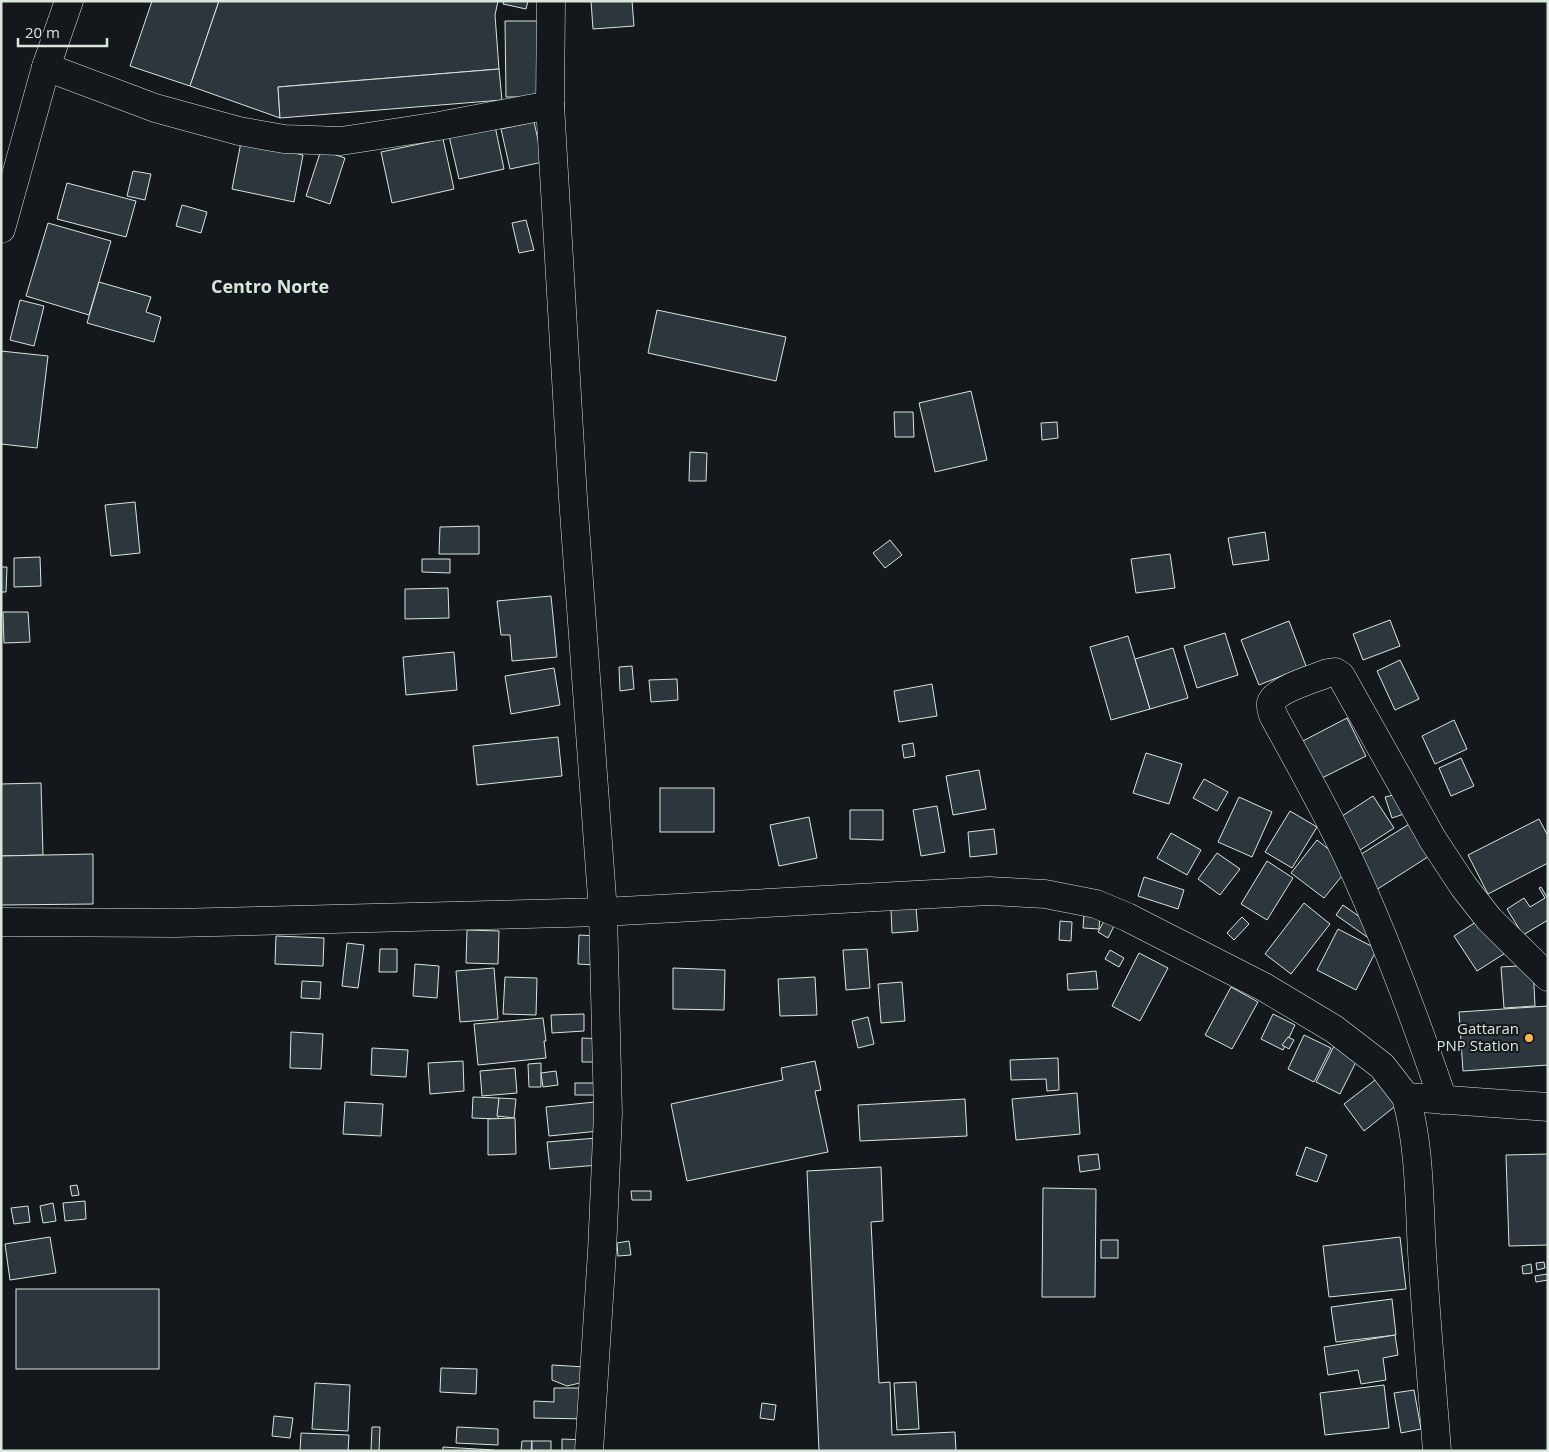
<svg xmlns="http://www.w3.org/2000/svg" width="1549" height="1452" font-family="'Open Sans',sans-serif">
  <rect width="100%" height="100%" fill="#14181c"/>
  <!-- building -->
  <g fill="#2c363c" stroke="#d8e6dc">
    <polygon points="152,1 219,1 190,86 130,66"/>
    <polygon points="219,1 498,1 495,15 499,69 278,87 280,118 190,86"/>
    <polygon points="504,1 528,1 526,9 503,4"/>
    <polygon points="591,1 632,1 634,26 593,29"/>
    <polygon points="505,21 543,21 543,97 506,97"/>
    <polygon points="499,69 502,100 280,118 278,87"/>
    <polygon points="534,122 543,162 510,169 501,129"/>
    <polygon points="495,126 504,169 459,179 449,136"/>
    <polygon points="443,139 454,189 392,203 381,152"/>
    <polygon points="241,142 303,155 294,202 232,189"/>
    <polygon points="321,150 345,158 330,204 306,196"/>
    <polygon points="133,171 151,174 145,200 127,196"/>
    <polygon points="67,183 136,201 126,237 57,219"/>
    <polygon points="182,205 207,212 201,233 176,226"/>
    <polygon points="526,220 534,250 519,253 512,223"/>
    <polygon points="48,223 111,241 89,315 26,296"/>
    <polygon points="99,282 151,297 146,312 161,317 154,342 87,323"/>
    <polygon points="20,300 44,306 34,346 10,340"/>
    <polygon points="657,310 786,337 776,381 648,353"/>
    <polygon points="1,351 48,356 37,448 1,444"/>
    <polygon points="971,391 987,460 935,472 919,403"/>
    <polygon points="894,412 913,412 914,437 895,437"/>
    <polygon points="1057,422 1058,438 1042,440 1041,423"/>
    <polygon points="690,452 707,453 706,481 689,481"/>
    <polygon points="135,502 140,553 111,556 105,505"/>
    <polygon points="479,526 479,554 439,554 440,527"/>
    <polygon points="1265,532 1269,560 1233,565 1228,538"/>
    <polygon points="890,540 902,555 885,568 873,553"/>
    <polygon points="1170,554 1175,588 1136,593 1131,559"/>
    <polygon points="40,557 41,586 14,587 14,558"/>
    <polygon points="422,559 450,559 450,573 422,572"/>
    <polygon points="1,567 7,567 6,592 1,592"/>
    <polygon points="448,588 449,618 405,619 405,589"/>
    <polygon points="551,596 557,657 512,661 510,635 501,635 497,601"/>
    <polygon points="3,612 28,612 30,642 4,643"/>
    <polygon points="1390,620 1400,646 1363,660 1353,634"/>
    <polygon points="1289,621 1306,666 1259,685 1241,640"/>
    <polygon points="1225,633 1238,675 1197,688 1184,646"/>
    <polygon points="1128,636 1150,709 1111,720 1090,647"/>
    <polygon points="1173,648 1188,698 1150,709 1135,659"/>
    <polygon points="454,652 457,690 406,695 403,657"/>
    <polygon points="1400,660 1419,699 1395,710 1377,671"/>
    <polygon points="632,666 634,689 620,691 619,667"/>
    <polygon points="554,668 560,705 511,714 505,676"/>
    <polygon points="677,679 678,700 651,702 649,680"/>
    <polygon points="932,684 937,716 899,722 894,691"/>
    <polygon points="1347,718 1366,756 1316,781 1297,744"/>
    <polygon points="1454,720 1467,749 1435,764 1422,736"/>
    <polygon points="558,737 562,776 477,785 473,746"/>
    <polygon points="913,743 915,756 904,758 902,745"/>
    <polygon points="1146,753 1182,764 1169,804 1133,793"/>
    <polygon points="1461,758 1474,786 1451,796 1439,768"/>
    <polygon points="979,770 986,809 953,815 946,776"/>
    <polygon points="1204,779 1228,792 1217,811 1193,798"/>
    <polygon points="41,783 43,855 1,856 1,784"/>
    <rect x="660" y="788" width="54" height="44"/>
    <polygon points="1398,794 1404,814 1392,818 1385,797"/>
    <polygon points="1373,796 1394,828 1360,850 1339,818"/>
    <polygon points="1239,797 1272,812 1252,857 1218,842"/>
    <polygon points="937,806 945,852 921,856 913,810"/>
    <polygon points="850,810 883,810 883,840 850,839"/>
    <polygon points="1290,811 1317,827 1292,868 1265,852"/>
    <polygon points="809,817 817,858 779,866 770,825"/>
    <polygon points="1539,819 1548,836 1548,863 1488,894 1468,855"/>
    <polygon points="1414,821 1434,853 1376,890 1355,858"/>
    <polygon points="994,829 997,854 970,857 968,832"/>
    <polygon points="1171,833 1201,850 1187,875 1157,858"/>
    <polygon points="1317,840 1350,866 1324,898 1291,873"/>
    <polygon points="1217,853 1240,869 1220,895 1198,879"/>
    <polygon points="93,854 93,904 1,905 1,856"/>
    <polygon points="1267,861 1293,878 1267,920 1241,904"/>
    <polygon points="1144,877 1184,890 1178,909 1138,896"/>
    <polygon points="1541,887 1548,899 1548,920 1523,935 1507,909 1524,898 1530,907 1545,898 1539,888"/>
    <polygon points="1304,903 1330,924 1291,974 1265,954"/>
    <polygon points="1343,905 1374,927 1367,937 1336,915"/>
    <polygon points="916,908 918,931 892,933 891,909"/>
    <polygon points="1084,914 1100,915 1099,929 1083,928"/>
    <polygon points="1242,917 1249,924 1234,940 1227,933"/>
    <polygon points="1484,917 1507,952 1477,971 1454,936"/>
    <polygon points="1060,921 1072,922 1071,941 1059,940"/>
    <polygon points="1104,921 1114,926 1108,938 1098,932"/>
    <polygon points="1338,929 1377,949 1356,990 1317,970"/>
    <polygon points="467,930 499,931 498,964 466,963"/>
    <polygon points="579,935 597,936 596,965 578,964"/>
    <polygon points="276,936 324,938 323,966 275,964"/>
    <polygon points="347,943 364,945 358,988 342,986"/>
    <polygon points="380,949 397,949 397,972 379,972"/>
    <polygon points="867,949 870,988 846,990 843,950"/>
    <polygon points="1110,950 1124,958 1119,967 1105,959"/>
    <polygon points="1139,953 1168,968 1140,1021 1112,1006"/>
    <polygon points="415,964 439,966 437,998 413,996"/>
    <polygon points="1533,965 1535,1006 1504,1008 1501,967"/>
    <polygon points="494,968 498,1019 460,1022 456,971"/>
    <polygon points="673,968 725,970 724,1010 673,1009"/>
    <polygon points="1096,971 1098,989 1068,990 1067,974"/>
    <polygon points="505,977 537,978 536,1015 503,1014"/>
    <polygon points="815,977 817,1015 780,1016 778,979"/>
    <polygon points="302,981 321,982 320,999 301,998"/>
    <polygon points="902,982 905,1021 881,1023 878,984"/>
    <polygon points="1231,987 1258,1002 1232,1049 1205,1035"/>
    <polygon points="1548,1006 1548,1065 1463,1071 1459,1012"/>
    <polygon points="584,1014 584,1031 552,1033 551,1015"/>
    <polygon points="1273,1014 1295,1025 1283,1050 1261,1039"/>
    <polygon points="868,1017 874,1044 858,1048 852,1021"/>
    <polygon points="543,1018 546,1041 544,1041 546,1058 478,1065 474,1024"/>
    <polygon points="291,1032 323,1034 321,1069 290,1068"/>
    <polygon points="1304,1035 1331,1048 1314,1082 1288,1069"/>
    <polygon points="1288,1037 1294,1040 1289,1049 1282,1045"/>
    <polygon points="582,1038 604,1039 604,1062 582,1062"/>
    <polygon points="1335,1044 1359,1056 1340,1094 1316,1082"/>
    <polygon points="372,1048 408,1050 406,1077 371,1075"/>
    <polygon points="1058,1058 1059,1090 1047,1091 1046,1079 1011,1080 1010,1060"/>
    <polygon points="463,1061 464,1091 430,1094 428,1063"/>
    <polygon points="815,1061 821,1090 815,1091 828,1152 687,1181 671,1104 783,1080 781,1068"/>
    <polygon points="541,1063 541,1087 529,1087 528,1064"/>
    <polygon points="515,1068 517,1093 482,1096 480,1071"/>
    <polygon points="556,1071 558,1085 543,1087 541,1073"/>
    <polygon points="1383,1074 1403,1100 1364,1131 1344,1104"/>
    <rect x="575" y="1083" width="23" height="12"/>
    <polygon points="1077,1093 1080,1134 1016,1140 1012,1099"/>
    <polygon points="473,1097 499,1098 498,1119 472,1118"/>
    <polygon points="499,1098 516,1099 514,1118 497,1116"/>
    <polygon points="965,1099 967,1136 860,1141 858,1105"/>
    <polygon points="345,1102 383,1104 381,1136 343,1134"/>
    <polygon points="595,1102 599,1131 549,1136 546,1107"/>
    <polygon points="515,1118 516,1154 488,1155 488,1119"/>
    <polygon points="597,1138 599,1165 550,1169 547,1142"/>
    <polygon points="1306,1147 1327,1155 1317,1182 1296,1175"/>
    <polygon points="1098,1154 1100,1169 1080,1172 1078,1156"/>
    <polygon points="1548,1154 1548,1245 1509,1246 1506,1155"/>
    <polygon points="881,1167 883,1221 871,1222 879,1383 890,1382 892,1435 955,1432 956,1451 819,1451 807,1171"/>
    <polygon points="77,1185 79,1195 72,1196 70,1186"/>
    <polygon points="1043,1188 1096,1189 1095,1297 1042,1297"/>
    <polygon points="631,1191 651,1191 651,1200 632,1200"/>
    <polygon points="85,1201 86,1219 65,1221 63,1203"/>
    <polygon points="53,1203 56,1221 43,1223 40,1206"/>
    <polygon points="28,1206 30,1222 14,1224 11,1208"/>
    <polygon points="50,1237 56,1273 10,1280 5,1244"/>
    <polygon points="1400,1237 1406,1289 1329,1297 1323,1246"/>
    <rect x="1101" y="1240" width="17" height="18"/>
    <polygon points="629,1241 631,1255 618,1256 617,1243"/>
    <polygon points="1544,1262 1545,1268 1537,1270 1536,1263"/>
    <polygon points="1531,1264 1532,1273 1523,1274 1522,1266"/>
    <polygon points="1547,1274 1548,1280 1536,1282 1535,1276"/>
    <rect x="16" y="1289" width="143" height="80"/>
    <polygon points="1392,1299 1396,1335 1336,1342 1331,1307"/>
    <polygon points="1395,1335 1398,1355 1383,1358 1386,1380 1361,1384 1358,1370 1328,1375 1324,1347"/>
    <polygon points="552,1365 585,1367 584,1382 567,1386 552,1380"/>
    <polygon points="441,1368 477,1369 476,1394 440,1392"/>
    <polygon points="916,1382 919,1429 897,1430 894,1383"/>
    <polygon points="315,1383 350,1385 348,1431 312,1429"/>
    <polygon points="1384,1385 1389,1428 1325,1435 1320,1393"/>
    <polygon points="554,1388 590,1388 589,1419 534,1418 534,1401 554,1402"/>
    <polygon points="1414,1390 1421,1429 1401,1433 1394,1393"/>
    <polygon points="762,1403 776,1405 774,1420 760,1418"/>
    <polygon points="274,1416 293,1418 290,1438 272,1436"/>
    <polygon points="372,1427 380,1427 379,1451 371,1451"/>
    <polygon points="457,1427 498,1429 498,1445 456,1443"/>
    <polygon points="301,1433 349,1435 348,1451 300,1451"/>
    <polygon points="562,1439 586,1440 585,1451 562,1451"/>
    <polygon points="522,1441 532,1441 531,1451 521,1451"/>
    <rect x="532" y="1441" width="19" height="10"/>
    <polygon points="443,1447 494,1450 494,1451 443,1451"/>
  </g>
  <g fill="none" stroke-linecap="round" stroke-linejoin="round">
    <!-- minor casing -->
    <g stroke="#d8e6dc" stroke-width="29">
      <g id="minor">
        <polyline points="551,1 550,105 573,498 603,912 608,1113 602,1252 589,1451"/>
        <polyline points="46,67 155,108 239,131 284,139 341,141 439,126 550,105"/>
        <polyline points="1,922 175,923 603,912 989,891 1045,894 1096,904 1127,917 1264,987 1334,1029 1382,1066 1406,1097 1548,1107"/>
        <path d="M1406,1097C1420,1147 1419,1200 1422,1252C1426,1318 1432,1385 1437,1451"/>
        <path d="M1443,1100C1416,1021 1387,942 1352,866C1329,815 1300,765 1273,715C1272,711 1270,707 1271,703C1274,690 1316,678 1328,673L1335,672L1341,676L1433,840L1464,887L1489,919L1548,977"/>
      </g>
    </g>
    <!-- highway casing -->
    <g stroke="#d8e6dc" stroke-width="29">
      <polyline id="highway" points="1,229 46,67 69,1"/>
    </g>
    <!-- minor -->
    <use href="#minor" stroke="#14181c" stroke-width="28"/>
    <!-- highway -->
    <use href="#highway" stroke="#14181c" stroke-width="28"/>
  </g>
  <!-- markers -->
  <circle fill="#ffb74d" stroke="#14181c" stroke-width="2" cx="1529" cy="1038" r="5"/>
  <g text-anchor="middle" stroke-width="4" stroke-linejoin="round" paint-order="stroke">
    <!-- poi labels -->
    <g font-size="15" fill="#d8e6dc" stroke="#14181c" text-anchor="end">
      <text x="1519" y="1034">Gattaran<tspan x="1519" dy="17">PNP Station</tspan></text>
    </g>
    <!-- quarter labels -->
    <g font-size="18" font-weight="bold" fill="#d8e6dc" stroke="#14181c">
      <text x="270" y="293">Centro Norte</text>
    </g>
  </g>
  <!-- border -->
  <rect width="1549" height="1452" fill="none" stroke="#d8e6dc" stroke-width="5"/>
  <!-- scale -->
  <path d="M18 38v8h89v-8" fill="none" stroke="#d8e6dc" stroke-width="2.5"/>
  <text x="25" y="38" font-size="15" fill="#d8e6dc" stroke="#14181c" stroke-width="4" paint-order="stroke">20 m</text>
</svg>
